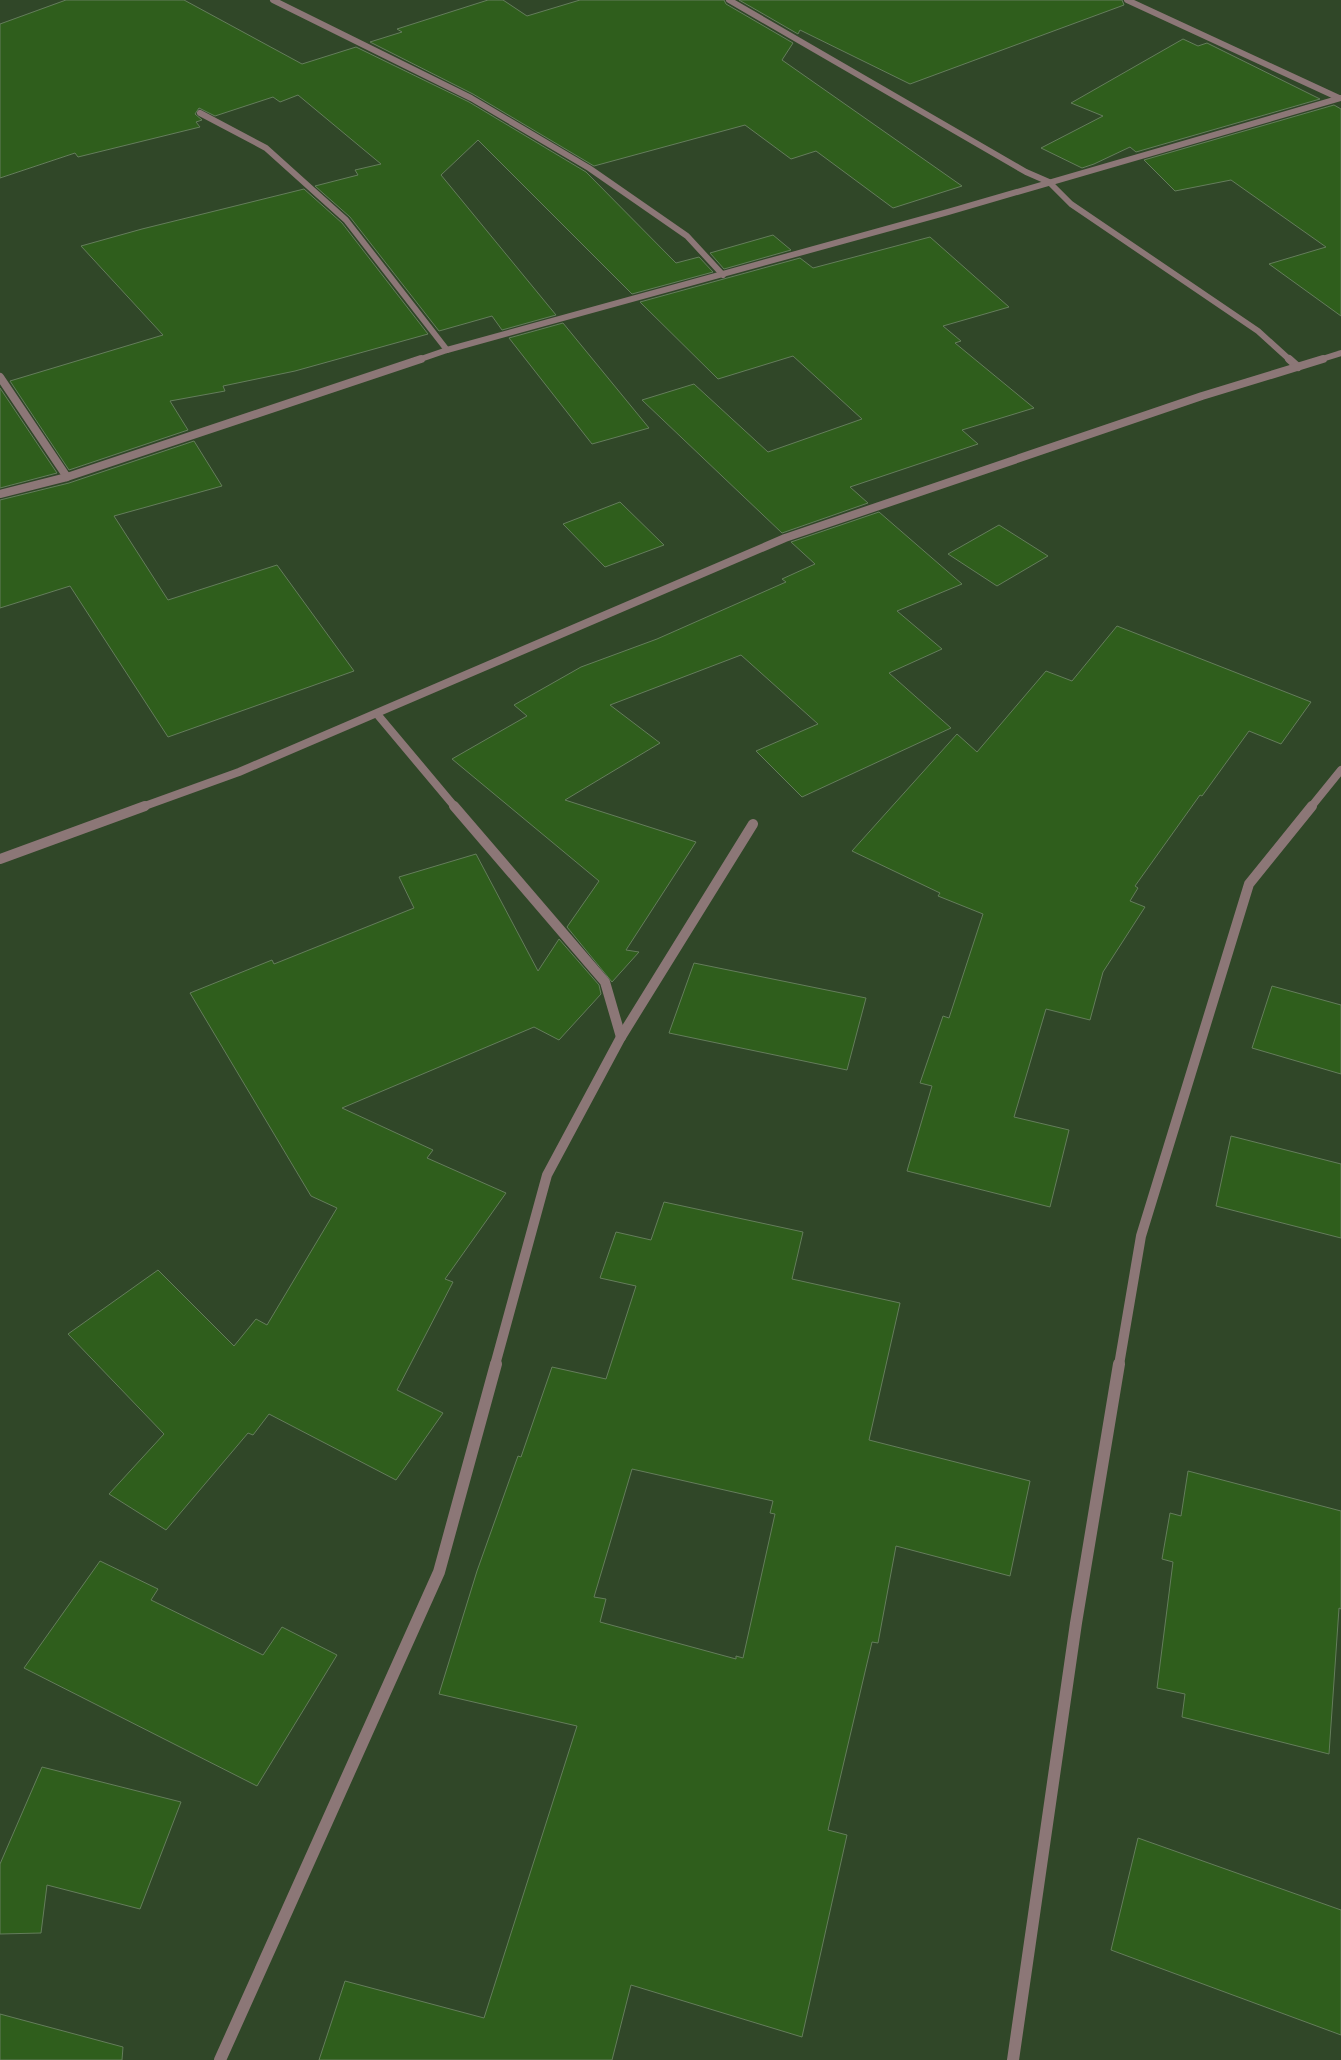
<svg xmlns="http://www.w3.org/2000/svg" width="1341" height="2060" font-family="'Public Sans',sans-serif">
  <rect width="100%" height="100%" fill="#304728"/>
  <!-- building -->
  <g fill="#2f5e1c" stroke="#647d5b" fill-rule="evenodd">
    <polygon points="66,0 184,0 302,64 356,47 469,102 586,172 676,263 699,257 713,272 632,294 478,140 441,175 556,315 502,330 492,316 439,331 350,217 315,186 358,175 355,170 381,164 298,95 280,102 273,97 215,116 199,108 195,114 202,120 196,122 200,127 78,157 75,153 0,178 0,24"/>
    <polygon points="488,0 503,0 527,16 580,0 724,0 726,4 793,43 782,60 962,186 893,208 816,151 791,159 745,125 594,166 473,94 370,42 402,32 397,29"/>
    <polygon points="739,0 1122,0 1124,5 910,84 800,30 798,34"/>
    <polygon points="1183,39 1198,46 1207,43 1320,99 1136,152 1130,147 1094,164 1082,168 1041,148 1103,116 1071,103"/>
    <polygon points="1334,105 1341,109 1341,316 1269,264 1326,247 1231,180 1175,191 1144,160"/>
    <polygon points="304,189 342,223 428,334 295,371 223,386 225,391 170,401 188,430 69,470 10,381 163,335 81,246 142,229"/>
    <polygon points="773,235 791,250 724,269 710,253"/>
    <polygon points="930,237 1009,307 943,326 961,341 955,343 1034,408 962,430 978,444 850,487 868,503 782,533 642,400 694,384 768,452 862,419 793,356 718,379 640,302 800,258 813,268"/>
    <polygon points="563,323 649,428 592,444 509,338"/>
    <polygon points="0,388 57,473 0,488"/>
    <polygon points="194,441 222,486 114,516 168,600 277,565 354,671 168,737 70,586 0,608 0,500 69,483"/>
    <polygon points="620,502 664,545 605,567 563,524"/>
    <polygon points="879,512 962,584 897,611 942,649 889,673 951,728 802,797 756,751 818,724 741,655 610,705 660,743 565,800 696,842 626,950 639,952 612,982 567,927 599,881 452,759 527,716 514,705 581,667 657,639 786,582 782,579 815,564 791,542"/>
    <polygon points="999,525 1048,556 997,586 948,554"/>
    <polygon points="1117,626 1311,702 1281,744 1249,731 1202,796 1200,795 1135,886 1138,888 1130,901 1145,907 1103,972 1090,1020 1046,1009 1014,1117 1069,1130 1050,1207 907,1171 932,1086 920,1083 943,1016 949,1018 983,914 938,896 940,893 852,851 957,734 977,752 1046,671 1072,681"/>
    <polygon points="476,854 538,971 559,939 599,985 601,994 559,1040 534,1027 342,1108 433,1150 427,1158 506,1193 445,1279 453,1282 397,1390 443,1413 396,1480 269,1414 253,1435 248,1433 166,1530 109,1494 164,1434 68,1334 158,1270 234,1346 256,1319 267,1325 337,1208 311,1196 190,993 272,960 274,964 414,908 399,877"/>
    <polygon points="694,963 866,998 847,1070 669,1033"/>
    <polygon points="1272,986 1341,1005 1341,1074 1252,1048"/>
    <polygon points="1231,1136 1341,1164 1341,1238 1216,1206"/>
    <path d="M664,1202L803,1232L792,1279L900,1303L869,1440L1030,1481L1010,1576L896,1546L878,1643L872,1642L828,1830L847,1835L802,2037L631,1985L612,2060H319L345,1981L484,2018L577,1726L439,1694L477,1571L518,1456L521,1457L552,1367L606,1379L636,1286L600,1278L616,1232L651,1240ZM632,1469L773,1501L770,1513L775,1514L743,1658L736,1656V1659L600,1622L606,1599L594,1597Z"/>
    <polygon points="1188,1471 1341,1511 1341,1609 1339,1608 1329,1754 1182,1717 1185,1694 1157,1688 1173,1562 1162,1559 1170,1513 1181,1516"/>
    <polygon points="100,1561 158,1589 151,1600 263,1655 282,1627 337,1655 257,1786 24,1668"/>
    <polygon points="42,1767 181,1802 140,1909 47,1885 41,1933 0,1934 0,1864"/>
    <polygon points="1138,1838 1341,1910 1341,2035 1111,1950"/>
    <polygon points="0,2014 123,2047 122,2060 0,2060"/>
  </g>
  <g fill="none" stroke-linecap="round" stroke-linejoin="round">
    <!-- minor-far3 -->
    <g stroke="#8c7777" stroke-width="6">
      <polyline points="273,0 471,98 589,168 687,236 723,275"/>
      <polyline points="729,0 1026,172 1049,182 1071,204 1258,331 1290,360"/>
      <polyline points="1127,0 1339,98"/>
      <polyline points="200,113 266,148 346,220 447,350"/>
      <polyline points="418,360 447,350 948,212 1341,98"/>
      <polyline points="1319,360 1341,353"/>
    </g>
    <!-- minor-far2 -->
    <g stroke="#8c7777" stroke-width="8">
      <polyline points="1289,359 1298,367"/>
      <polyline points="0,377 67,477"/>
      <polyline points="0,494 67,477 421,359"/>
      <polyline points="377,714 455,807"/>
      <polyline points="142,807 239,772 785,538 1202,396 1323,359"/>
      <polyline points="1311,807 1341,770"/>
    </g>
    <!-- minor-far1 -->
    <g stroke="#8c7777" stroke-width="10">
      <polyline points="454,806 605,982 621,1037"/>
      <polyline points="0,859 145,806"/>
      <polyline points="495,1365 547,1175 621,1037 753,824"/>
      <polyline points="1119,1365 1141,1236 1249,884 1312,806"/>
    </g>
    <!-- minor -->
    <g stroke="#8c7777" stroke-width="12">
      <polyline points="220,2060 439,1572 496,1364"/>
      <polyline points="1013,2060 1076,1623 1119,1364"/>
    </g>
  </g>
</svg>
